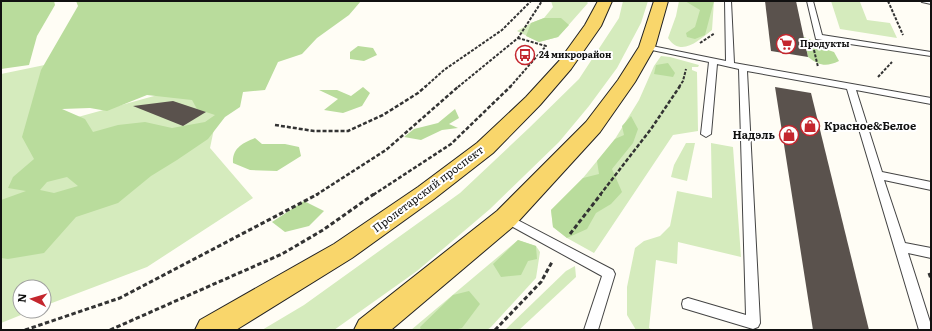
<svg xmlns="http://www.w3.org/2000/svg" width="932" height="331" font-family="Literata,serif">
  <rect width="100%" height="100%" fill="#fffdf5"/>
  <!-- green -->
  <g fill="#d5ebbd">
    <polygon points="551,1 586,1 588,3 558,37 539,42 517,31 531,23 544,18 553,7"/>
    <polygon points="623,1 648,1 641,23 617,68 589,106 559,142 490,209 417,271 334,330 262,330 304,305 460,193 529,128 579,79 619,18"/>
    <path d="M679,1H714L712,30C699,40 681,58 668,38L676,16Z"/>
    <polygon points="831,1 860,2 867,20 890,23 897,38 840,29"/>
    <polygon points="661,56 670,57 699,65 698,67 692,67 692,70 697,72 698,131 673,135 594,253 567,238 553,227 551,210 583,178 615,139 639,100 654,66"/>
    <polygon points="64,61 50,122 78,117 183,88 220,100 210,148 253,198 147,267 44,306 44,287 20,287 20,311 31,311 1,323 1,74"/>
    <polygon points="686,143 695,143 687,181 671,177 674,165"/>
    <polygon points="711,143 733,147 741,257 678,242 677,264 656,260 649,328 652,330 636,330 627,315 627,287 635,248 644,241 660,236 670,226 677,191 712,198"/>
    <polygon points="518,240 536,246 540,252 536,278 491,327 487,330 411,330"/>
    <polygon points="575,266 576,277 519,330 505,330 566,271"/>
  </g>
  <!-- forest -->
  <g fill="#b9dc9c" fill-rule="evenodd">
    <polygon points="1,1 54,1 55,5 37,36 29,65 1,69"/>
    <path d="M76,1H361L349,15L317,38L302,54L278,62L265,90L243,92L240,107L225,117L208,139L177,160L151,176L118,203L76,217L44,253L8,259L1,258V200L26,191L8,188L13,177L34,159L22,137L41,70L78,6ZM147,95L192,100L197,109L215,115L205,122L172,128L145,122L118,125L93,132L85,119L62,109L90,108L107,111ZM67,177L78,186L54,193L40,190L47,182Z"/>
    <polygon points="685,1 714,1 705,35 695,39 687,37 686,33 695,27 700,10"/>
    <polygon points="544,18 561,18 569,25 558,37 539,42 526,36 531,23"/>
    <path d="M804,37L819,43V47L834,52L839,61C826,67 820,66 808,57Z"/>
    <polygon points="358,46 373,48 377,55 364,61 350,59 350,52"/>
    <polygon points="668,63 675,73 673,77 654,74 656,65"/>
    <polygon points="363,87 370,93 362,106 343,113 324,110 338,99 319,90 337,90 351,96"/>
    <polygon points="455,109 459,118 449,124 458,128 442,130 421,140 404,137 414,129 438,123"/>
    <polygon points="631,116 638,129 633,143 612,169 622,192 611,204 596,213 587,229 567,238 553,227 551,210 583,178 599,174 597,161 615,139 624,135 622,126"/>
    <path d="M255,138L262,144H285L299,147L301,156L277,171L250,170L233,163C232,148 243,143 255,138Z"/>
    <polygon points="304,201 324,211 309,226 285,232 272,222"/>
    <polygon points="518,240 536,246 537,259 528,261 521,275 501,277 493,264"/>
    <polygon points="469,291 480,304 462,328 454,330 421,330 420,327 453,295"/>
  </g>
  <!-- building -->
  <g fill="#5a524d">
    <polygon points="765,1 796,1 808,57 771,51"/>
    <polygon points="775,87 811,93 869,330 813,330"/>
    <polygon points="173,101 206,112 183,126 133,106"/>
  </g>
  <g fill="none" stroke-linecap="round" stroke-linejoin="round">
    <!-- lane casing -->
    <g stroke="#444" stroke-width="2">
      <g id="lane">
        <polygon points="725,1 731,1 734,63 931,98 931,104 856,90 882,172 931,182 931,190 884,180 905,243 931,248 931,258 908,253 931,325 931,330 919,330 847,89 747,71 760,323 758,327 753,329 683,308 682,304 683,300 688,298 746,315 739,69 717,64 711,134 706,137 701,134 709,62 647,49 643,47 647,45 726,61"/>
        <polygon points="807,1 813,1 822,35 931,52 931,56 816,39"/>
        <polygon points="921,1 931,1 931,4 922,2"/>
        <polygon points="506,214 613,270 615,274 598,330 584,330 602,276 502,221 500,218 502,215"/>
      </g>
    </g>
    <!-- primary casing -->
    <g stroke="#222" stroke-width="2">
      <g id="primary">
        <polygon points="598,1 612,1 601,26 571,69 540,105 493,153 434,199 352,258 236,330 195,330 200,320 334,244 418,187 477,143 526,97 559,61 585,25"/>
        <polygon points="654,1 668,1 655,47 635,82 600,132 515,225 391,330 354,330 359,320 497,211 586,122 618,80 639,47"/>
      </g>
    </g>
    <!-- path-far2 -->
    <g stroke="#333" stroke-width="2" stroke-dasharray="3 1.5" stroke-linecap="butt">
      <polyline points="888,1 903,35"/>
      <polyline points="700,43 715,33"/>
      <polyline points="814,50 818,67"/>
      <polyline points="878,77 892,62"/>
      <polyline points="425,87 444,70 502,30 531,1"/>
      <polyline points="458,87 518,38 542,1"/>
      <polyline points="510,87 546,46 518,38"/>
      <polyline points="679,87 683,81 686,69"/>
    </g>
    <!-- path-far1 -->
    <g stroke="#333" stroke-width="2.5" stroke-dasharray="4 2" stroke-linecap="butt">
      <polyline points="275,125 314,131 348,131 383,115 418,93 426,86"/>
      <polyline points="316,195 386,150 459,86"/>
      <polyline points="373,195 451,144 511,86"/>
      <polyline points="600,195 651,129 680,86"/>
    </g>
    <!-- path -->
    <g stroke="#333" stroke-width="3" stroke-dasharray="4.5 2.5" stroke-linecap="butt">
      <polyline points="570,234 601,194"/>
      <polyline points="929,273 931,279"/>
      <polyline points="25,330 120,298 318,194"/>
      <polyline points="110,330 282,254 323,230 374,194"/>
      <polyline points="495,330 541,282 552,262"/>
    </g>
    <!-- lane -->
    <use href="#lane" fill="#fff" fill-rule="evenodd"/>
    <!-- primary -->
    <use href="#primary" fill="#f9d66b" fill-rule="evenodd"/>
  </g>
  <!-- icons -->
  <defs>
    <g id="supermarket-ring" transform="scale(1)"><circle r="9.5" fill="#fff" stroke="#c4262e" stroke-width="1.5"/><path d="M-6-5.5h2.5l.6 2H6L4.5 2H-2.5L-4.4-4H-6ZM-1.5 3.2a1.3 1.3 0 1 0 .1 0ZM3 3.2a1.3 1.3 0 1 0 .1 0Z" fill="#c4262e"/></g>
    <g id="bus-ring" transform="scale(1)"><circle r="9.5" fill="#fff" stroke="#c4262e" stroke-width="1.5"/><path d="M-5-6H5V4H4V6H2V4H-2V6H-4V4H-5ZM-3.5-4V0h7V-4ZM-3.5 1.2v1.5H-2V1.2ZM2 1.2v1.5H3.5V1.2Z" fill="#c4262e"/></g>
    <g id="shop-ring" transform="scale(1)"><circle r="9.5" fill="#fff" stroke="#c4262e" stroke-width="1.5"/><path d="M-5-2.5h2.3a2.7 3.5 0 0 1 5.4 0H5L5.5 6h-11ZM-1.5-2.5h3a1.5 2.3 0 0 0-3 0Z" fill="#c4262e"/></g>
  </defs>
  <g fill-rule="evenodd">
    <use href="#supermarket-ring" x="786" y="44"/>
    <use href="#bus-ring" x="525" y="55"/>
    <use href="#shop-ring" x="810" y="126"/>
    <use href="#shop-ring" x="789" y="135"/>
  </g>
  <g text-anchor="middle" stroke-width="4" stroke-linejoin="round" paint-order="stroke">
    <!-- far-poi labels -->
    <g font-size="9" font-weight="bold" fill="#111" stroke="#fff" text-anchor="start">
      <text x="800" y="47">Продукты</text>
      <text x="539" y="58">24 микрорайон</text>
    </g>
    <!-- poi labels -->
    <g font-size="11" font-weight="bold" fill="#111" stroke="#fff" text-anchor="start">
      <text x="824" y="130">Красное&amp;Белое</text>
      <text x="775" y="139" text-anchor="end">Надэль</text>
    </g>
    <!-- street labels -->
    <g font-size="11" fill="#111" stroke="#fff">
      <text transform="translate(428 189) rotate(-37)" y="4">Пролетарский проспект</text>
    </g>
  </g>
  <!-- border -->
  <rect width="932" height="331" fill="none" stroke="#111111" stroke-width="4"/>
  <!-- north arrow -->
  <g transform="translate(32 299) rotate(275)"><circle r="19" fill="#ffffff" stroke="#a0a0a0"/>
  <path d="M0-3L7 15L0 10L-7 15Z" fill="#c4262e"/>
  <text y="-6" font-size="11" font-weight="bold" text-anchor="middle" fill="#111111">N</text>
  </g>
</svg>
